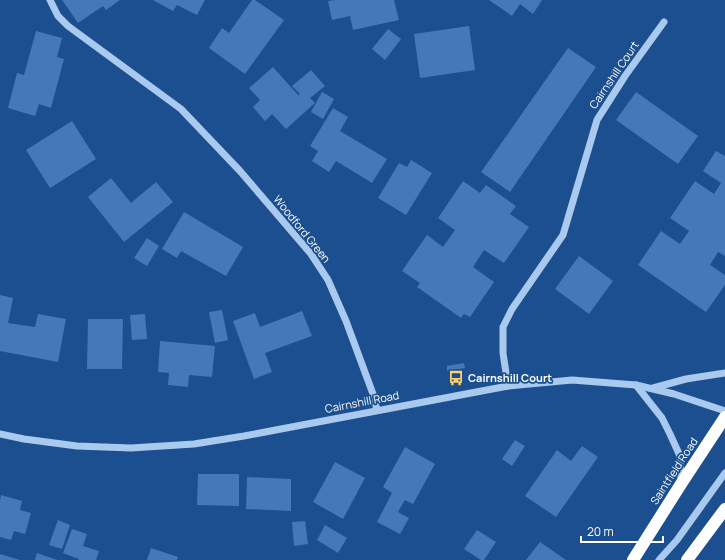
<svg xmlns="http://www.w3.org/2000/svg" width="725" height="560" font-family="Manrope,sans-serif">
  <rect width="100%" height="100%" fill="#1b4f8f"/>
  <!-- building -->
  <g fill="#4478b7">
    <polygon points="62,0 120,0 106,10 103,6 78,23"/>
    <polygon points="153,0 205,0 197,15 177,5 173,11"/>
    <polygon points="252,0 255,0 284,20 245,74 209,48 222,28 229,33"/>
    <polygon points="335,0 394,0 399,20 353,30 350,16 332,20 328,1"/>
    <polygon points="489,0 542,0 533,14 520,4 512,16"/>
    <polygon points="469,26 475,70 420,78 414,34"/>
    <polygon points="388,29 401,39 385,60 372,49"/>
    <polygon points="36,31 62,38 57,57 64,59 51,108 39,104 35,116 8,108 17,73 24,75"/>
    <polygon points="568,48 596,67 510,192 481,172"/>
    <polygon points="273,67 298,95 300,94 292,86 311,70 325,86 310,98 315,103 286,129 272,114 265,121 253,107 260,100 249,88"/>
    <polygon points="322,92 334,99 323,119 311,112"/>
    <polygon points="636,92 698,136 678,164 616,120"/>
    <polygon points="333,108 348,117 340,131 387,159 372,183 336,161 329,172 312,161 318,151 310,146"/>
    <polygon points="72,121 96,159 50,188 26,150"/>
    <polygon points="716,151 725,156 725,256 718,252 710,265 725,275 725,285 706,312 638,265 661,231 680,244 689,231 670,218 695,181 714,194 721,183 703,171"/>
    <polygon points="411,160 432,173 406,215 378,198 399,163 407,167"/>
    <polygon points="111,178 131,203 156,182 173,202 124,242 88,197"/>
    <polygon points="463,181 480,193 486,185 516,206 510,214 529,227 504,263 484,250 473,267 494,282 470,317 464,314 461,318 417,287 420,283 402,271 427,235 443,247 455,230 438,218"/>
    <polygon points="184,212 243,247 226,276 181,251 177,258 162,249"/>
    <polygon points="147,238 159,246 147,266 134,258"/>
    <polygon points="579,256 613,281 589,314 555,289"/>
    <polygon points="0,295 13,298 8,323 35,327 38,314 66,319 58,362 0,351"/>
    <polygon points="222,310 228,340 215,343 209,312"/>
    <polygon points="302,311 312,336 265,353 272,372 254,379 233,321 255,313 260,327"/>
    <polygon points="145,314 147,339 132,340 130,315"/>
    <polygon points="88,319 123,319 122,369 87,369"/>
    <polygon points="160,341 215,346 212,377 189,375 188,387 168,385 169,373 158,372"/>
    <polygon points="464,363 465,368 447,371 447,366"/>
    <polygon points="515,440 525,446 512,466 502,459"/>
    <polygon points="582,446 598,457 556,517 525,496 557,450 571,461"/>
    <polygon points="405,447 435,464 413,504 405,500 398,512 409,518 400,534 377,522 392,493 383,487"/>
    <polygon points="335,462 365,478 343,519 313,502"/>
    <polygon points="198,474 239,474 239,506 197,505"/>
    <polygon points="247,477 291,479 291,511 246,509"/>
    <polygon points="1,495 22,501 20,510 31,513 25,534 14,531 11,540 0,537 0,500"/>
    <polygon points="58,520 70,525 62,549 49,545"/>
    <polygon points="305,521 308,544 294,546 292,522"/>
    <polygon points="325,525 347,538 338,553 317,540"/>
    <polygon points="72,529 87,534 83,546 99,551 96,560 78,560 79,559 63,553"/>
    <polygon points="477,530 496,542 484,560 481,560 464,549"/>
    <polygon points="540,542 566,560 526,560"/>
    <polygon points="151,548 178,557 177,560 147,560"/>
    <polygon points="37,553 57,560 35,560"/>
    <polygon points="0,554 20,560 0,560"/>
  </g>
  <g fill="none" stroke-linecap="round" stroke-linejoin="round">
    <!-- minor -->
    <g stroke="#a9c9ee" stroke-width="7">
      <polyline points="50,0 58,16 68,26 181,109 240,171 311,254 328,280 346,321 373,394 377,410"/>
      <polyline points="636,385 662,418 670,434 680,456 681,484"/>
      <polyline points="508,386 503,353 503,327 512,309 563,235 597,120 625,76 664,22"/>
      <polyline points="653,388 686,379 725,373"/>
      <polyline points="0,434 24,439 77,446 131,448 194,444 244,436 508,386 572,380 636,385 674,394 725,411"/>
      <polyline points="659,560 677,540 725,473"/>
    </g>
    <!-- highway -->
    <g stroke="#fff" stroke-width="12">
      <polyline points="633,560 681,484 725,417"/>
      <polyline points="687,560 725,509"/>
    </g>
  </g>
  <!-- icons -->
  <defs>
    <g id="bus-bare" transform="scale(1.2)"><path d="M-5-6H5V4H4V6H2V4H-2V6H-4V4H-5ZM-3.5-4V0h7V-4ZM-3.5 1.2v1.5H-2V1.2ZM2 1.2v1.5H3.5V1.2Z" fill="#ffd166" stroke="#1b4f8f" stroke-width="2.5" paint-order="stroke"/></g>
  </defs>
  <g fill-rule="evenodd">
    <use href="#bus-bare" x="456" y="378"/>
  </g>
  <g text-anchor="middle" stroke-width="3.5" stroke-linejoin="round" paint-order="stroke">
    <!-- street labels -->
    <g font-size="11" fill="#fff" stroke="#1b4f8f">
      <text transform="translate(614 75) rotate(-56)" y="4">Cairnshill Court</text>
      <text transform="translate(302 229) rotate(51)" y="4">Woodford Green</text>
      <text transform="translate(362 402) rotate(-11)" y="4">Cairnshill Road</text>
      <text transform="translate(674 471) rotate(-57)" y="4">Saintfield Road</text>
    </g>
    <!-- poi labels -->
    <g font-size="11" font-weight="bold" fill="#fff" stroke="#1b4f8f" text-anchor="start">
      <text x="468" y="382">Cairnshill Court</text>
    </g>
  </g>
  <!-- scale -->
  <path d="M581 536v6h82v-6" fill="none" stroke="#ffffff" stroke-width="2"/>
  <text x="587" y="536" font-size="12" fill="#ffffff" stroke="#1b4f8f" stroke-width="3" paint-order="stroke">20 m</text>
</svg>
